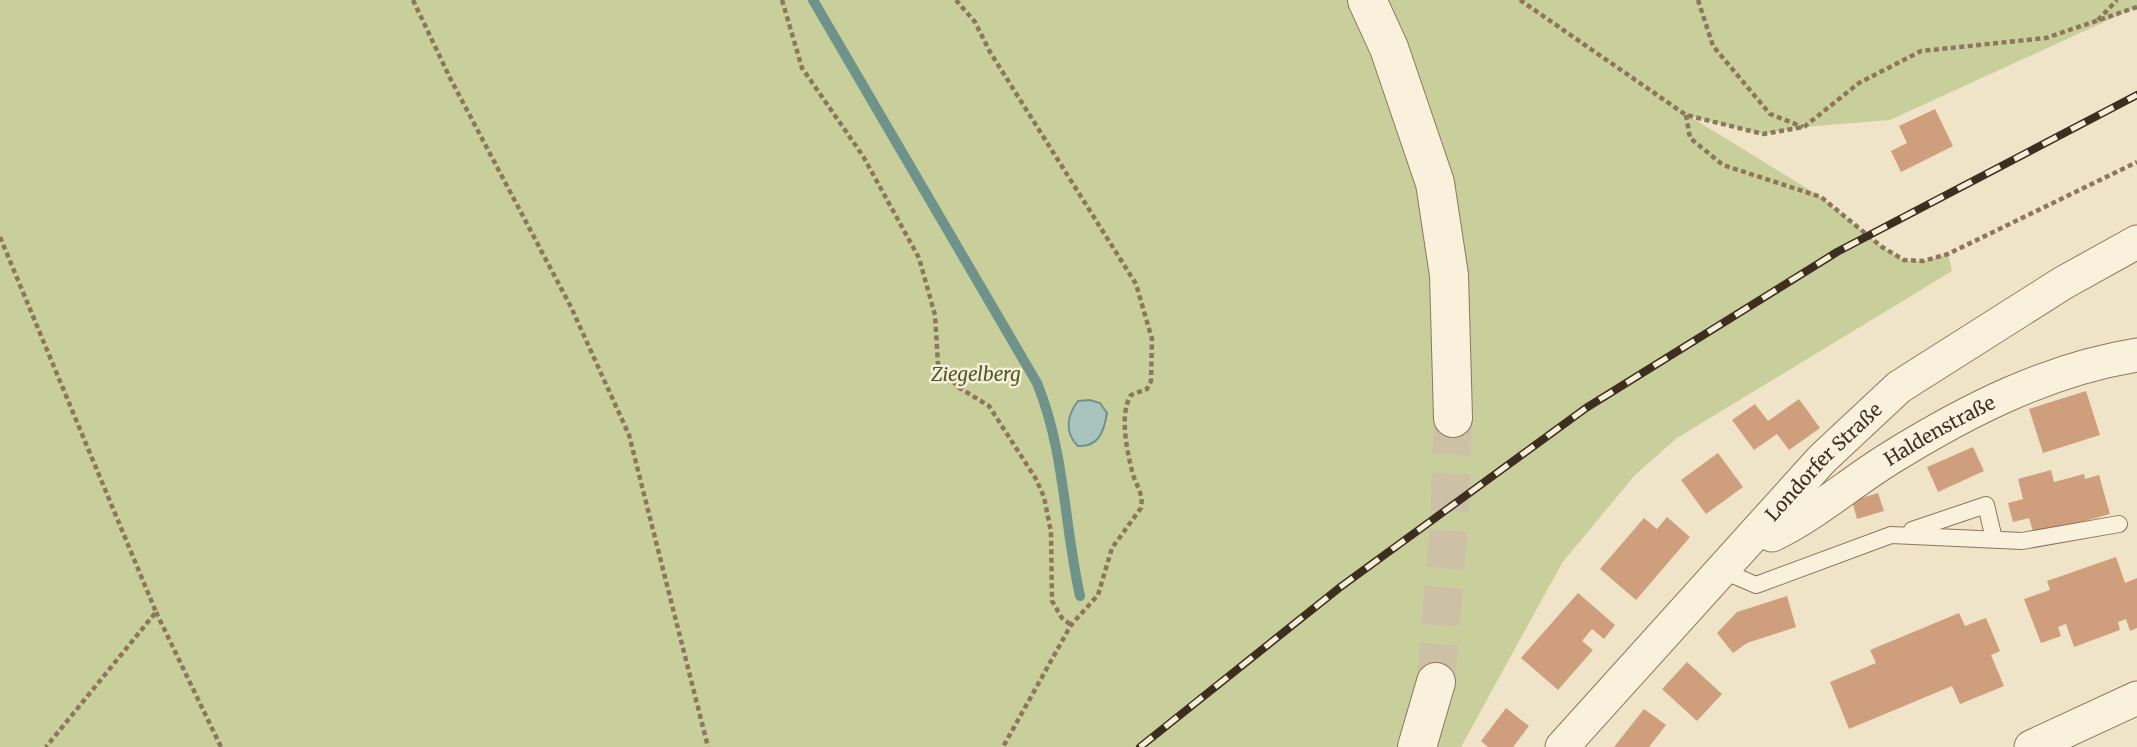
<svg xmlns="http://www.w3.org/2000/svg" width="2137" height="747" font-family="Merriweather,serif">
  <rect width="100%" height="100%" fill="#f0e4c8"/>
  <!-- green -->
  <polygon fill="#c9cf9b" points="0,0 2137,0 2137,7 1890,120 1804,127 1763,134 1689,116 1821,197 1882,247 1904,260 1923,261 1948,254 1952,271 1677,438 1635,475 1562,563 1461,747 0,747"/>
  <!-- water -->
  <path fill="#a9c4bc" stroke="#6f938a" stroke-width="2" d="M1090,400L1100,403L1107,413C1104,431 1099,447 1078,446C1064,433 1067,415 1078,401Z"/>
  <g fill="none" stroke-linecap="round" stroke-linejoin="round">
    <!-- stream -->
    <path stroke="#6f938a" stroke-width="10" d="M813,0L1037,383C1065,451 1064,525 1080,596"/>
  </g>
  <!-- building -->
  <g fill="#cf9f7d">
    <polygon points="1935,109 1953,146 1901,172 1891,151 1907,143 1899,126"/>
    <polygon points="2086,391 2100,435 2043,453 2029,409"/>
    <polygon points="1799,399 1820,428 1789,450 1777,434 1754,450 1732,420 1755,404 1768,421"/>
    <polygon points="1973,447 1984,471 1938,492 1927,467"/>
    <polygon points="1718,453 1743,487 1706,514 1681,480"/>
    <polygon points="2051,470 2054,482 2084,474 2085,479 2099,475 2110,514 2034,535 2029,518 2013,522 2008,503 2023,499 2018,479"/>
    <polygon points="1878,493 1884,511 1857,519 1852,501"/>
    <polygon points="1667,517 1690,537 1636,600 1600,569 1644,518 1657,529"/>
    <polygon points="2116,557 2125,583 2137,578 2137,628 2130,631 2126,619 2118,622 2120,630 2074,647 2066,624 2058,627 2061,636 2041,643 2024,599 2050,590 2047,581"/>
    <polygon points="1578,593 1615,625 1604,639 1592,629 1582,641 1593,650 1558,690 1521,658"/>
    <polygon points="1787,596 1796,627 1747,643 1733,653 1717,633 1737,612"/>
    <polygon points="1959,613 1965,626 1986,618 2000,651 1991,655 2004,686 1960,704 1952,686 1849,729 1830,682 1876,663 1870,650"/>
    <polygon points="1687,662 1722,694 1697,721 1662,689"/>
    <polygon points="1506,708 1529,726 1513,747 1488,747 1481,741"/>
    <polygon points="1644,709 1666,725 1649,747 1614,747"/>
  </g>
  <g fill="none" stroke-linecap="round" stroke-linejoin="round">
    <!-- tertiary-tunnel -->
    <polyline stroke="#ccc0a6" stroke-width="38" stroke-dasharray="38 19" stroke-linecap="butt" points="1436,682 1449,524 1453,418"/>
    <!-- service casing -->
    <g stroke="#8d765c" stroke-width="18">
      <g id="service">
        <polyline points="1912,530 1986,505 1994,539"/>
        <polyline points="1721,570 1756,585 1891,535 2022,541 2119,524"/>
      </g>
    </g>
    <!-- minor casing -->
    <g stroke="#8d765c" stroke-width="35">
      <g id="minor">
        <path id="s1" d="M1759,529L1772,535C1816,514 1851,482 1892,457C1968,410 2049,369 2137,355"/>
        <path id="s2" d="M1562,747L1822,459L1899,387L2063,283L2137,242"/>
        <polyline points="2031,747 2137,698"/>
      </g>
    </g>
    <!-- tertiary casing -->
    <g stroke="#8d765c" stroke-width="40">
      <g id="tertiary">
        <polyline points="1367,0 1389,48 1435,183 1449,275 1453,418"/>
        <polyline points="1417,747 1436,682"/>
      </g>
    </g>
    <!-- path -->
    <g stroke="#8d765c" stroke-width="4.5" stroke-dasharray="5 3.5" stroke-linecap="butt">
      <polyline points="413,0 450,78 571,307 629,435 708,747"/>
      <polyline points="782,0 802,68 863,156 919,258 935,315 938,364 958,387 989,406 1036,479 1044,497 1051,532 1052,601 1062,618 1071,625"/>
      <path d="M956,0L975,22L990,52L1136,284L1152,339L1151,381L1147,389L1131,395C1119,414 1127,450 1132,471C1135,484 1144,493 1141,508L1112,548L1098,595L1071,625L1003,747"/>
      <polyline points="1520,0 1686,115 1763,134 1804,127 1859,83 1921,51 2046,38 2137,7"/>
      <polyline points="1698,0 1713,46 1770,114 1803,127"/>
      <polyline points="2098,20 2117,0"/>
      <polyline points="1686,115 1690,138 1723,165 1821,197 1882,247 1904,260 1923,261 1948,254 2137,162"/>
      <polyline points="0,237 156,612 46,747"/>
      <polyline points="156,612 221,747"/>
    </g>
    <!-- service -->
    <use href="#service" stroke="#faf1dc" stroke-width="16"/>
    <!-- minor -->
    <use href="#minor" stroke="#faf1dc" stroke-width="33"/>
    <!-- tertiary -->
    <use href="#tertiary" stroke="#faf1dc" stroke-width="38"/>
    <!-- rail casing -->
    <g stroke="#3d2e20" stroke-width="8">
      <polyline id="rail" points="1140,747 1339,588 1586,408 1837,252 2137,95"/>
    </g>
    <!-- rail -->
    <use href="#rail" stroke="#f7eed8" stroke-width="5" stroke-dasharray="16" stroke-linecap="butt"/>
  </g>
  <g text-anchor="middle" stroke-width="5" stroke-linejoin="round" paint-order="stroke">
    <!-- park labels -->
    <g font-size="19" font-style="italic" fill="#4d5a26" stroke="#f7eed8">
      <text x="976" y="381">Ziegelberg</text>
    </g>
    <!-- street labels -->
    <g font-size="19" fill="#3d2e20" stroke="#f7eed8">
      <text dy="7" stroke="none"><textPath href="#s1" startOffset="212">Haldenstraße</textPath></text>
      <text dy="7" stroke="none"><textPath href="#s2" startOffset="387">Londorfer Straße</textPath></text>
    </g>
  </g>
</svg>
